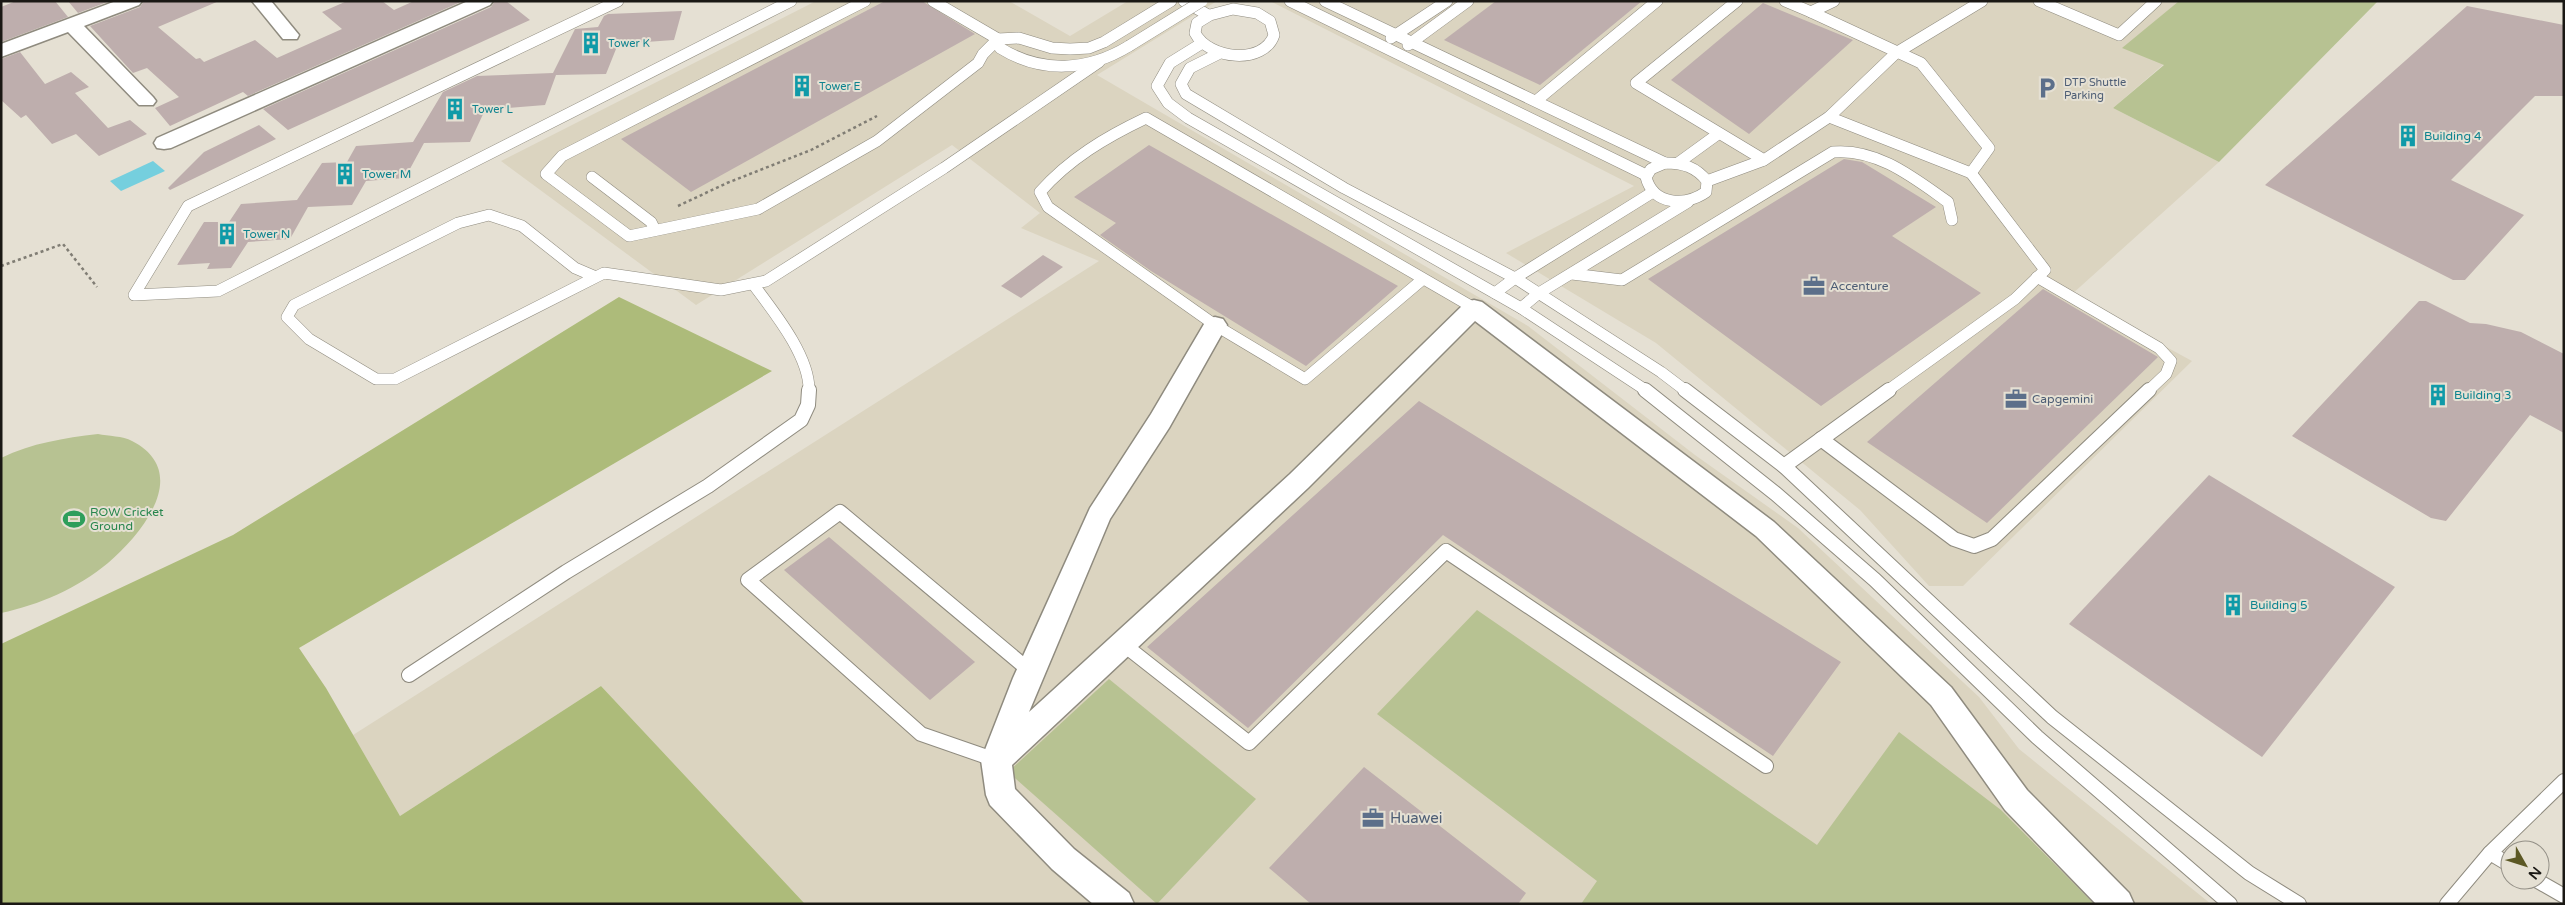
<svg xmlns="http://www.w3.org/2000/svg" width="2565" height="905" font-family="'Varela Round',sans-serif">
  <rect width="100%" height="100%" fill="#e5e0d3"/>
  <!-- built -->
  <g fill="#dbd4c0">
    <polygon points="816,1 1009,1 1070,36 1128,1 1217,1 1097,75 1528,326 1695,455 1798,528 1979,697 2019,749 2211,904 805,904 601,686 400,816 353,735 1099,261 1021,228 1040,213 952,145 696,305 501,161"/>
    <polygon points="1270,1 2179,1 2123,48 2164,64 2113,108 2219,162 2071,295 2192,361 1963,586 1929,586 1860,510 1656,343 1506,253 1634,186"/>
  </g>
  <!-- green -->
  <g fill="#b7c292">
    <polygon points="2179,1 2378,1 2219,162 2113,108 2164,65 2122,48"/>
    <path d="M98,434C108,436 123,436 132,441C192,472 143,533 108,563C78,588 39,605 1,613V458C32,443 64,438 98,434Z"/>
    <polygon points="1477,610 1817,845 1899,732 2001,810 2094,904 1581,904 1597,881 1377,714"/>
    <polygon points="1109,679 1256,799 1157,904 1008,772"/>
  </g>
  <!-- forest -->
  <polygon fill="#adbb7a" points="619,297 772,371 299,648 326,688 400,816 601,686 805,904 1,904 1,644 233,535"/>
  <!-- water -->
  <polygon fill="#75cfde" points="153,161 165,171 121,191 110,181"/>
  <!-- building -->
  <g fill="#beaead">
    <polygon points="16,1 55,1 68,17 1,42 1,7"/>
    <polygon points="68,1 110,1 78,13"/>
    <polygon points="144,1 219,1 158,27 196,59 200,58 204,62 255,40 277,58 342,29 322,12 347,1 382,1 394,10 414,1 463,1 248,96 243,92 170,126 155,108 179,97 147,68 133,73 90,26 140,7"/>
    <polygon points="495,1 506,1 530,20 288,130 263,109 491,7"/>
    <polygon points="885,1 922,1 975,34 691,192 621,139"/>
    <polygon points="1496,1 1642,1 1540,85 1444,40"/>
    <polygon points="1763,3 1853,40 1749,134 1671,80"/>
    <polygon points="2467,6 2564,25 2564,96 2535,96 2451,180 2524,215 2465,280 2453,280 2265,185"/>
    <polygon points="682,11 674,40 618,44 606,74 556,75 545,105 485,110 470,142 424,143 405,178 366,181 352,205 308,207 290,239 248,242 231,268 207,269 210,263 177,265 204,222 229,222 241,204 297,200 322,163 347,162 356,146 413,142 443,92 477,76 553,73 575,29 598,27 604,16 608,14"/>
    <polygon points="20,52 45,84 71,72 89,87 75,93 108,128 130,120 147,134 99,156 76,134 52,144 26,115 21,118 1,100 1,59"/>
    <polygon points="259,125 276,139 170,190 168,188 204,152"/>
    <polygon points="1149,145 1398,286 1306,366 1151,271 1100,235 1116,223 1074,197"/>
    <polygon points="1844,159 1862,162 1936,207 1892,236 1981,293 1821,406 1648,279"/>
    <polygon points="1043,255 1063,267 1021,298 1001,286"/>
    <polygon points="2043,289 2158,357 1987,523 1867,442"/>
    <polygon points="2419,301 2426,301 2470,323 2486,324 2521,332 2564,354 2564,433 2530,415 2446,521 2431,518 2292,436"/>
    <polygon points="1419,401 1841,662 1773,756 1443,535 1248,728 1147,647"/>
    <polygon points="2209,475 2395,587 2262,757 2069,624"/>
    <polygon points="829,537 975,662 930,700 784,570"/>
    <polygon points="1364,767 1526,893 1518,904 1311,904 1269,868"/>
  </g>
  <g fill="none" stroke-linecap="round" stroke-linejoin="round">
    <!-- lane-far1 casing -->
    <g stroke="#8f8b7f" stroke-width="12">
      <g id="lane-far1">
        <polyline points="618,1 188,206 134,295 218,291 791,1"/>
        <polyline points="865,1 562,156 546,174 629,236 758,209 877,141 978,63 983,54 998,39"/>
        <polyline points="933,1 998,39 1019,38 1052,48 1070,49 1089,48 1104,42 1171,1"/>
        <polyline points="1184,1 1208,15"/>
        <polyline points="1290,1 1646,175"/>
        <polyline points="1325,1 1665,163"/>
        <polyline points="1737,1 1636,83 1764,160"/>
        <polyline points="1785,1 1811,12 1834,1"/>
        <polyline points="2039,1 2119,35 2156,1"/>
        <path d="M1233,9L1257,13L1270,21L1274,35C1264,65 1209,60 1195,33L1197,23L1210,15Z"/>
        <polyline points="1811,12 1921,63 1989,148 1971,173"/>
        <polyline points="1391,38 1447,1"/>
        <path d="M998,39L1000,48C1042,74 1088,71 1129,46"/>
        <polyline points="1199,45 1170,63 1157,86 1168,103 1188,118 1521,308 1647,391"/>
        <polyline points="1408,45 1468,1"/>
        <polyline points="1218,54 1190,68 1181,84 1186,94 1344,188 1515,278 1661,372 1686,391"/>
        <polyline points="1536,101 1657,1"/>
        <polyline points="1829,117 1971,173 2045,270 2015,299 1887,391"/>
        <path d="M1665,163C1683,163 1696,167 1707,181L1706,192C1686,206 1653,206 1646,177L1651,169Z"/>
        <polyline points="1678,163 1718,134"/>
        <polyline points="592,177 651,222 655,230"/>
        <polyline points="1707,181 1764,160 1829,117 1896,53 1982,1"/>
        <path d="M1572,274L1622,280L1833,152C1877,148 1914,178 1948,202L1952,220"/>
        <polyline points="596,277 575,268 522,226 489,215 458,223 294,305 287,317 309,339 376,379 395,379 604,273 721,290 766,281 944,168 1099,62"/>
        <polyline points="2037,277 2159,348 2171,361 2166,374 2148,391"/>
        <path d="M1423,279L1305,379L1215,325L1048,207L1040,192C1069,159 1106,137 1146,118L1474,308"/>
        <path d="M753,284C773,311 810,356 809,391"/>
        <polyline points="1495,293 1515,278 1653,192"/>
        <polyline points="1521,308 1539,293 1688,202"/>
      </g>
    </g>
    <!-- lane casing -->
    <g stroke="#8f8b7f" stroke-width="16">
      <g id="lane">
        <polyline points="1645,390 1776,494 1875,580 2037,737 2230,904"/>
        <polyline points="1685,390 1784,466 2052,717 2249,873 2299,904"/>
        <polyline points="1821,439 1954,539 1974,546 1992,539 2149,390"/>
        <polyline points="1784,466 1889,390"/>
        <polyline points="1123,644 1249,743 1446,551 1766,766"/>
        <polyline points="409,675 566,572 708,486 801,420 808,405 809,390"/>
        <polyline points="996,760 921,734 748,580 840,512 1030,671"/>
        <polyline points="2490,853 2510,865"/>
        <polyline points="2536,880 2564,896"/>
        <polyline points="2447,904 2490,853 2564,781"/>
      </g>
    </g>
    <!-- street casing -->
    <g stroke="#8f8b7f" stroke-width="3">
      <g id="street">
        <polygon points="116,1 142,1 139,5 84,26 153,97 156,101 153,105 139,105 68,32 1,57 1,44"/>
        <polygon points="252,1 271,1 299,35 297,39 283,39"/>
        <polygon points="468,1 493,1 490,5 171,148 164,149 157,148 154,143 157,138"/>
        <polygon points="1474,300 1482,302 1774,522 1951,687 2027,790 2129,893 2134,904 2096,904 2005,810 1931,705 1756,536 1475,321 1308,488 1012,765 1015,789 1074,849 1129,893 1134,904 1093,904 1052,869 990,805 986,795 981,760 1013,678 1090,508 1151,414 1207,319 1215,317 1223,319 1227,325 1169,428 1110,519 1029,712 1290,474 1466,302"/>
      </g>
    </g>
    <!-- path -->
    <g stroke="#807d74" stroke-width="2.5" stroke-dasharray="3 3" stroke-linecap="butt">
      <polyline points="678,206 727,183 811,150 877,116"/>
      <polyline points="1,266 63,244 97,287"/>
    </g>
    <!-- lane-far1 -->
    <use href="#lane-far1" stroke="#fff" stroke-width="11"/>
    <!-- lane -->
    <use href="#lane" stroke="#fff" stroke-width="14"/>
    <!-- street -->
    <use href="#street" fill="#fff" fill-rule="evenodd"/>
    <!-- lane-bridge casing -->
    <g stroke="#8f8b7f" stroke-width="12" stroke-linecap="butt">
      <polyline id="lane-bridge" points="1129,46 1202,1"/>
    </g>
    <!-- lane-bridge -->
    <use href="#lane-bridge" stroke="#fff" stroke-width="11"/>
  </g>
  <!-- icons -->
  <defs>
    <g id="building-bare" transform="scale(1.725)"><path d="M-4-6H4V6H1V3H-1V6H-4ZM-2.5-4.3h1.7v1.8h-1.7ZM.8-4.3h1.7v1.8H.8ZM-2.5-1h1.7V.8h-1.7ZM.8-1h1.7V.8H.8Z" fill="#0f9aa8" stroke="#e5e0d3" stroke-width="2.5" paint-order="stroke"/></g>
    <g id="parking-bare" transform="scale(1.725)"><path d="M-3.5-5.5H1a3.5 3.5 0 0 1 0 7H-1V5.5H-3.5ZM-1-3.4V-.6H.8a1.4 1.4 0 0 0 0-2.8Z" fill="#5c6f8a" stroke="#e5e0d3" stroke-width="2.5" paint-order="stroke"/></g>
    <g id="office-bare" transform="scale(1.725)"><path d="M-6-3h4V-5.5h4V-3h4V5H-6ZM-1-4.5V-3h2v-1.5ZM-6 0V1H6V0Z" fill="#5c6f8a" stroke="#e5e0d3" stroke-width="2.5" paint-order="stroke"/></g>
    <g id="stadium-bare" transform="scale(1.725)"><path d="M0-5a6.5 5 0 1 0 0 10a6.5 5 0 1 0 0-10ZM-3.5-1.8h7v3.6h-7Z" fill="#2e9e5b" stroke="#e5e0d3" stroke-width="2.5" paint-order="stroke"/></g>
  </defs>
  <g fill-rule="evenodd">
    <use href="#building-bare" x="591" y="43"/>
    <use href="#building-bare" x="802" y="86"/>
    <use href="#parking-bare" x="2047" y="88"/>
    <use href="#building-bare" x="455" y="109"/>
    <use href="#building-bare" x="2408" y="136"/>
    <use href="#building-bare" x="345" y="174"/>
    <use href="#building-bare" x="227" y="234"/>
    <use href="#office-bare" x="1814" y="286"/>
    <use href="#building-bare" x="2438" y="395"/>
    <use href="#office-bare" x="2016" y="399"/>
    <use href="#stadium-bare" x="74" y="519"/>
    <use href="#building-bare" x="2233" y="605"/>
    <use href="#office-bare" x="1373" y="818"/>
  </g>
  <g text-anchor="middle" stroke-width="4" stroke-linejoin="round" paint-order="stroke">
    <!-- far-culture labels -->
    <g font-size="11" fill="#0d838f" stroke="#e5e0d3" text-anchor="start">
      <text x="608" y="47">Tower K</text>
      <text x="819" y="90">Tower E</text>
      <text x="472" y="113">Tower L</text>
    </g>
    <!-- far-service labels -->
    <g font-size="11" fill="#4e5e75" stroke="#e5e0d3" text-anchor="start">
      <text x="2064" y="86">DTP Shuttle<tspan x="2064" dy="13">Parking</tspan></text>
    </g>
    <!-- culture labels -->
    <g font-size="12" fill="#0d838f" stroke="#e5e0d3" text-anchor="start">
      <text x="2424" y="140">Building 4</text>
      <text x="362" y="178">Tower M</text>
      <text x="243" y="238">Tower N</text>
      <text x="2454" y="399">Building 3</text>
      <text x="2250" y="609">Building 5</text>
    </g>
    <!-- service labels -->
    <g font-size="12" fill="#4e5e75" stroke="#e5e0d3" text-anchor="start">
      <text x="1830" y="290">Accenture</text>
      <text x="2032" y="403">Capgemini</text>
    </g>
    <!-- leisure labels -->
    <g font-size="12" fill="#27864d" stroke="#e5e0d3" text-anchor="start">
      <text x="90" y="516">ROW Cricket<tspan x="90" dy="14">Ground</tspan></text>
    </g>
    <!-- near-service labels -->
    <g font-size="15" fill="#4e5e75" stroke="#e5e0d3" text-anchor="start">
      <text x="1390" y="823">Huawei</text>
    </g>
  </g>
  <!-- border -->
  <rect width="2565" height="905" fill="none" stroke="#1a1814" stroke-width="5"/>
  <!-- north arrow -->
  <g transform="translate(2525 865) rotate(129)"><circle r="24" fill="#e5e0d3" stroke="#949087"/>
  <path d="M0-4L9 19L0 12L-9 19Z" fill="#5c5824"/>
  <text y="-8" font-size="14" font-weight="bold" text-anchor="middle" fill="#1a1814">N</text>
  </g>
</svg>
